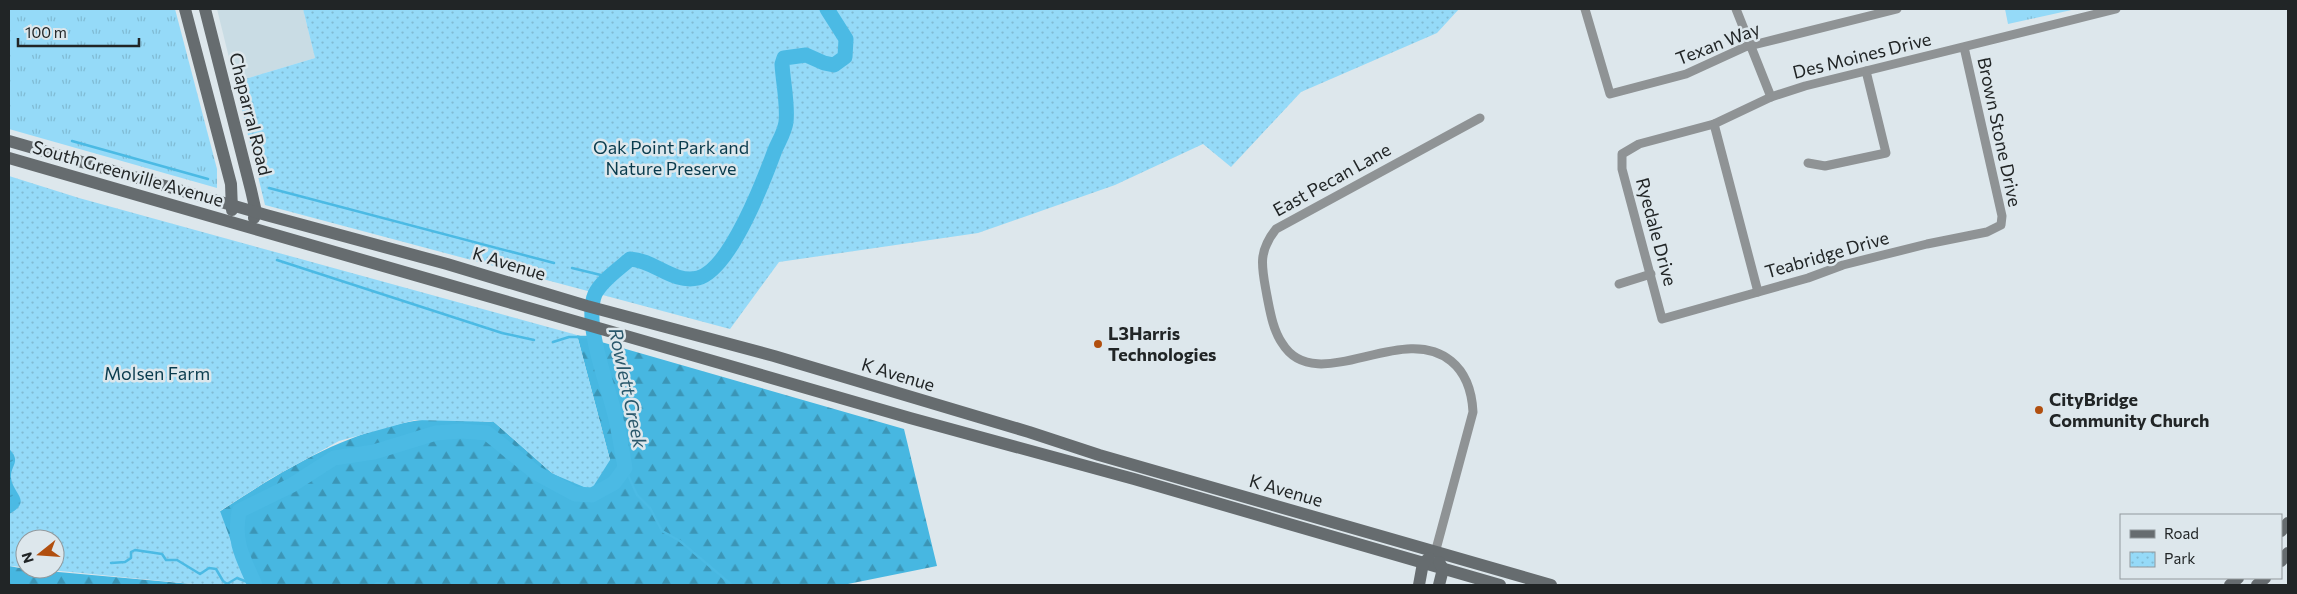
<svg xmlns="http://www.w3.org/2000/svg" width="2297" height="594" font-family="Commissioner,sans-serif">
  <defs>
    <pattern id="grass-tufts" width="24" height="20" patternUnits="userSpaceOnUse" patternTransform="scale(1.25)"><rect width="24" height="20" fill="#95daf8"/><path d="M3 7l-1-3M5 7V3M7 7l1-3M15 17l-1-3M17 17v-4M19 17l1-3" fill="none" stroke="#80bbd4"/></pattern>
    <pattern id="forest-firs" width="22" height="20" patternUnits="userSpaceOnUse" patternTransform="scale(1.25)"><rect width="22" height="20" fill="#47b7e1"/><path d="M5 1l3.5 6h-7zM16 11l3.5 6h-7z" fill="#3b95b6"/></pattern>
    <pattern id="park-dots" width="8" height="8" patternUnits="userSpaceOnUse" patternTransform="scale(1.25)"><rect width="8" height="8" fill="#95daf8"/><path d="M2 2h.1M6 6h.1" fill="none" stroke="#80bbd4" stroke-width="1.8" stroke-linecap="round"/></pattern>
    <pattern id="water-ripples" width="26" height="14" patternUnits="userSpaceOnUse" patternTransform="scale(1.25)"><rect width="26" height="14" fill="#4bbae4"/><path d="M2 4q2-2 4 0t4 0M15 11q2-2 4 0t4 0" fill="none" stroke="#3e97b9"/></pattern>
  </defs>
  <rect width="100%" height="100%" fill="#dde7ec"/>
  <!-- built -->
  <polygon fill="#c9dce4" points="217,9 303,9 315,58 235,82"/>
  <!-- grass -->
  <g fill="url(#grass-tufts)">
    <polygon points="9,9 175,9 217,169 217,188 9,129"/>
    <polygon points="2005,9 2076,9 2008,24"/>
  </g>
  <!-- forest -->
  <g fill="url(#forest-firs)">
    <path d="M577,335L904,429L937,566L843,585H247L219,512C280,472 342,433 414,421C435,417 472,421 494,422L553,474L610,460Z"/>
    <polygon points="9,566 25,569 203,585 9,585"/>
  </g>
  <!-- park -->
  <g fill="url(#park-dots)">
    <polygon points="303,9 1459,9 1437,33 1301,92 1231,167 1203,144 1115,185 978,233 779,262 730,329 265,205 235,82 315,58"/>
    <polygon points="9,176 79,198 577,335 610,460 591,490 553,474 494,422 415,420 339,441 270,479 220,511 247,585 203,585 40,569 55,569 55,539 25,539 25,567 9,566"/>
  </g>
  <!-- water -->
  <path fill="url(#water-ripples)" d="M9,449C22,461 10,466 11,478C13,494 33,501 9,514Z"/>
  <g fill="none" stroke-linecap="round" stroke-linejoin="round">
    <!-- stream -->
    <g stroke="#4bbae4" stroke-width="2.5">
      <polyline points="72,141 208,179"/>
      <polyline points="269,188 554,263"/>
      <polyline points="277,260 502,333 534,340"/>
      <polyline points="572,268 609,277"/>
      <polyline points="553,342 569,337 595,337"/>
      <polyline points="625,468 637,495 650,508 662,531 680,541 732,585"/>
      <polyline points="111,563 125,562 131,558 131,552 135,550 162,554 166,560 177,560 200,574 209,568 216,569 223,581 227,584 237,578 255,585"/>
      <polyline points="374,585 377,583 387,585"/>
    </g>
    <!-- river -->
    <path stroke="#4bbae4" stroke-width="15" d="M255,585C243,557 233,543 239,511L292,485L334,458L374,452L436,433L461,431L487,433L536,473L575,494L592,495L614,483L625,468C622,450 619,432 615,415C608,386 583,322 595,294C602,280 619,269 630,259C654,260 673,284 698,278C730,270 764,180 775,150C779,141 785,131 786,122C788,104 783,82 782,64L784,58L806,55L824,63L834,65L845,57L846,39L827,9"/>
    <!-- street -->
    <g stroke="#8f9395" stroke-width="9">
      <polyline points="1585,9 1610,94 1686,74 1745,47 1897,9"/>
      <polyline points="1736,9 1771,97"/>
      <polyline points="1964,47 2002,216 2001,225 1987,232 1927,244 1843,265 1808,278 1662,319 1622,169 1622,154 1639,144 1714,124 1771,97 1805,86 2116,9"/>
      <polyline points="1714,124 1758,292"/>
      <polyline points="1808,163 1825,166 1886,153 1866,71"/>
      <polyline points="1619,284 1651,274"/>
      <path d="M1435,553L1473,412C1472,392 1467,374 1451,361C1402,320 1316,399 1282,343C1273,330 1270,311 1267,296C1262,268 1257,253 1276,229L1480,118"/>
    </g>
    <!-- secondary -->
    <g stroke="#666c6f" stroke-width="12">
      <polyline points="185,9 231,184 232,210"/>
      <polyline points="205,9 251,190 256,212 254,218"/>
      <polyline points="9,141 266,215 447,264 587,306 774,356 1029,432 1099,455 1551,585"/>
      <polyline points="9,158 910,418 1134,479 1500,585"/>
      <polyline points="2281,531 2288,523"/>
      <polyline points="2281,561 2288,553"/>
      <polyline points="1419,585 1423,563 1429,558"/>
      <polyline points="1439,585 1443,569 1439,562"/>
      <polyline points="2230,585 2238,578"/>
      <polyline points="2257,585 2265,578"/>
    </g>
  </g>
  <!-- markers -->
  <g fill="#b14f0f" stroke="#dde7ec" stroke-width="2">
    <circle cx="1098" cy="344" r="5"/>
    <circle cx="2039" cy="410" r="5"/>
  </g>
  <g text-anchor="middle" stroke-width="5" stroke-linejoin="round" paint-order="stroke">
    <!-- street labels -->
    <g font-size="18" fill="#212526" stroke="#dde7ec">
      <text transform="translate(1718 44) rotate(-21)" y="6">Texan Way</text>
      <text transform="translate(1862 56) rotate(-14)" y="6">Des Moines Drive</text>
      <text transform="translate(250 114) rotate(76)" y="6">Chaparral Road</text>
      <text transform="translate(1999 132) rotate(78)" y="6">Brown Stone Drive</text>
      <text transform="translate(128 174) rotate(16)" y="6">South Greenville Avenue</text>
      <text transform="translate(1332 180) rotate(-29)" y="6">East Pecan Lane</text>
      <text transform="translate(1656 232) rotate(75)" y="6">Ryedale Drive</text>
      <text transform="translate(1827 255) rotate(-16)" y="6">Teabridge Drive</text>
      <text transform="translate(509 264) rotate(17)" y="6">K Avenue</text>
      <text transform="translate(898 375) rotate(17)" y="6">K Avenue</text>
      <text transform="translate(1286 491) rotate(16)" y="6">K Avenue</text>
    </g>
    <!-- park labels -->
    <g font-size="18" fill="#093b4d" stroke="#dde7ec">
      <text x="671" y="154">Oak Point Park and<tspan x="671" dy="21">Nature Preserve</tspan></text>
      <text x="157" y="380">Molsen Farm</text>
    </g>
    <!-- poi labels -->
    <g font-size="18" font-weight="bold" fill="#212526" stroke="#dde7ec" text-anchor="start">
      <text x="1108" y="340">L3Harris<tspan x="1108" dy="21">Technologies</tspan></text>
      <text x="2049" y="406">CityBridge<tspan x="2049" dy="21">Community Church</tspan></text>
    </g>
    <!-- water labels -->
    <g font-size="19" font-style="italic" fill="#2a586b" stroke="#dde7ec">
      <text transform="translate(628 388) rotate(78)" y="7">Rowlett Creek</text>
    </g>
  </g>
  <!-- border -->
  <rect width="2297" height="594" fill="none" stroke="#212526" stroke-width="20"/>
  <!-- legend -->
  <rect x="2120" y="514" width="162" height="65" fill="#dde7ec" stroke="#92999d"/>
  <rect x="2130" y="530" width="25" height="8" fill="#666c6f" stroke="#92999d"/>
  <text x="2164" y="539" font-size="15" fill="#212526">Road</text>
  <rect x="2130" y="552" width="25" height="15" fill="url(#park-dots)" stroke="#92999d"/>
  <text x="2164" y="564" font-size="15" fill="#212526">Park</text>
  <!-- north arrow -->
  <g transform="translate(40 554) rotate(253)"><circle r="24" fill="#dde7ec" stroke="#92999d"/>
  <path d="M0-4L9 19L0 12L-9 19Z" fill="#b14f0f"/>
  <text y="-8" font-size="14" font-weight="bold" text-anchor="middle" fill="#212526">N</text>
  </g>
  <!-- scale -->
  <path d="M18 38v8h121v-8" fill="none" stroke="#212526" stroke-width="2.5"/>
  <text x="25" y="38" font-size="15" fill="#212526" stroke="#dde7ec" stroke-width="4" paint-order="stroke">100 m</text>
</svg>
